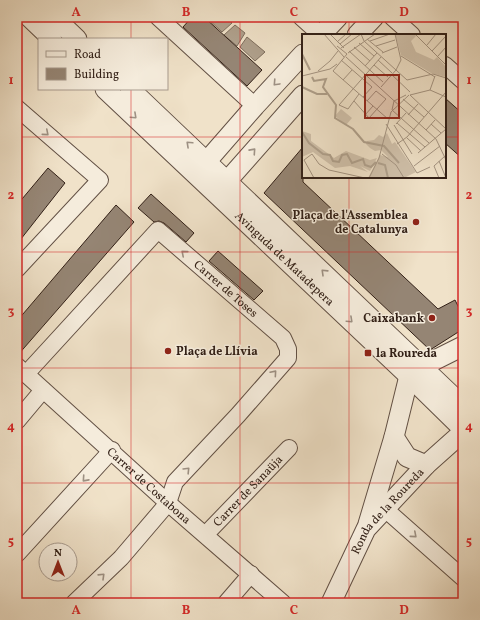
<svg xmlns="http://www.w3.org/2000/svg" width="480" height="620" font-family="Vollkorn,serif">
  <rect width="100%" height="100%" fill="#f0e2c9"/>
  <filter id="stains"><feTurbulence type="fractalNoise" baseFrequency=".005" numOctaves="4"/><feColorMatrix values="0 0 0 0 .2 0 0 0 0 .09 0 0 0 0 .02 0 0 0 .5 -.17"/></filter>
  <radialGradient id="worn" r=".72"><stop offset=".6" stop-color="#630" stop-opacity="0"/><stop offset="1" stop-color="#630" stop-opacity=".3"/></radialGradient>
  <!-- water -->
  <g fill="#afa08c" stroke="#7d6d5d">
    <polygon points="210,17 226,17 232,23 222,32 208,19"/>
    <polygon points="235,25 245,33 237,46 224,35"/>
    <polygon points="247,37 265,52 255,61 240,47"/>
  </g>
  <!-- building -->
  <g fill="#958574" stroke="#322017">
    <polygon points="192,17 204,17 262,70 247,86 183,27"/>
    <polygon points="445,98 463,114 463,159 445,143"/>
    <polygon points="303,147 303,182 438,309 455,300 463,316 463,329 430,350 264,193"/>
    <polygon points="48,168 65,183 17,244 17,205"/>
    <polygon points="151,194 194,233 186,242 164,223 159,221 154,222 138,208"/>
    <polygon points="116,205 134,222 17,356 17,321"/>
    <polygon points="218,251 263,291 254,300 209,261"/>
  </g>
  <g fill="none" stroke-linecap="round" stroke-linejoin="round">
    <!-- minor casing -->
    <g stroke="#625044" stroke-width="18">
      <g id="minor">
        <polyline points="158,17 255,106"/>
        <polyline points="301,17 321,35"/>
        <polyline points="392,17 412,35"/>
        <polyline points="445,65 463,81"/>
        <polyline points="17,108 100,180 17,269"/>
        <path id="s1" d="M17,366L168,503L283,603"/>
        <path id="s2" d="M26,374L158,230L283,338L288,349V358L238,415L175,482L168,503L121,558L74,603"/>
        <polyline points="17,421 43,390"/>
        <polyline points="385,509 463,578"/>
        <path id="s3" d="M206,534L289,448"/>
        <polyline points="17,554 112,450"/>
        <polyline points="226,603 251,574"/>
      </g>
    </g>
    <!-- tertiary casing -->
    <g stroke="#625044" stroke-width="21">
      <g id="tertiary">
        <polyline points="29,17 52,39"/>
        <polyline points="54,17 77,39"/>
        <polyline points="321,35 338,17"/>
        <polyline points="357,35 374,17"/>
        <path id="s4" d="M105,89L409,376L463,429"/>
        <polyline points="130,89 463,406"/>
        <polyline points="207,161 255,106 303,54"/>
        <polyline points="228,180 303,95"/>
        <polyline points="423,366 463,346"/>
        <polyline points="394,437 407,457 426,465"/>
        <polyline points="368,524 394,437 409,376"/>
        <path id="s5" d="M331,603L366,529L426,465L463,432"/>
      </g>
    </g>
    <!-- minor -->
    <use href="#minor" stroke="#f5ecdc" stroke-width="16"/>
    <!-- tertiary -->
    <use href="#tertiary" stroke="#f5ecdc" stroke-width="19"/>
  </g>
  <!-- one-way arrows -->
  <defs><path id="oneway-chevron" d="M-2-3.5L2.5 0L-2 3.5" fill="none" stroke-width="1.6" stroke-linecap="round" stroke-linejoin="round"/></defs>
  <g stroke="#9d9083">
    <use href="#oneway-chevron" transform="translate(276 83) rotate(133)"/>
    <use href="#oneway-chevron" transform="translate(134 116) rotate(43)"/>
    <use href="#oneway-chevron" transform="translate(46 133) rotate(41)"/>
    <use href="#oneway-chevron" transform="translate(189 144) rotate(-137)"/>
    <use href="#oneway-chevron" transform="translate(253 151) rotate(-48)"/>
    <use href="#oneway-chevron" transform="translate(184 253) rotate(-139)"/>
    <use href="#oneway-chevron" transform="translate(324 272) rotate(-136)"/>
    <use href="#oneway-chevron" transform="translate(350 320) rotate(43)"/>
    <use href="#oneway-chevron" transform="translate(274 373) rotate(-49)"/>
    <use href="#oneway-chevron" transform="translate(187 470) rotate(-46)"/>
    <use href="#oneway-chevron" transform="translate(85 479) rotate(132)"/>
    <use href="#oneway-chevron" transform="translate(414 535) rotate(41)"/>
    <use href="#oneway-chevron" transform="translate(102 576) rotate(-44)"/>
  </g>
  <!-- grid -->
  <path fill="none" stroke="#d62828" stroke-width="1" stroke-opacity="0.55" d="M131,17V39M240,17V603M349,17V35M131,89V603M17,137H303M445,137H463M349,177V603M17,252H463M17,368H463M17,483H463"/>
  <!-- markers -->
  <g fill="#8f2418" stroke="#f5ecdc" stroke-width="1.5">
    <circle cx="416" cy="222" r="4"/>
    <circle cx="432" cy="318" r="4"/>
    <circle cx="168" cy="351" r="4"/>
    <rect x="364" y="349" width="8" height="8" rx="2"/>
  </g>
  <g text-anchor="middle" stroke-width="3" stroke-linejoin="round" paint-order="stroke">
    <!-- poi labels -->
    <g font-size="12" font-weight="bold" fill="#322017" stroke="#f5ecdc" text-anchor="end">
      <text x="408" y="219">Plaça de l'Assemblea<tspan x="408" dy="14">de Catalunya</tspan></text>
      <text x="424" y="322">Caixabank</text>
      <text x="176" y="355" text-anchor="start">Plaça de Llívia</text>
      <text x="376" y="357" text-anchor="start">la Roureda</text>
    </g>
    <!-- street labels -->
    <g font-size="12" fill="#322017" stroke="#f5ecdc">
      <text dy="4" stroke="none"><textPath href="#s4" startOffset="247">Avinguda de Matadepera</textPath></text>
      <text dy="4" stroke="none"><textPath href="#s2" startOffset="285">Carrer de Toses</textPath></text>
      <text dy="4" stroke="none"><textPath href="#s1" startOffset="178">Carrer de Costabona</textPath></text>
      <text dy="4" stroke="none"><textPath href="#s3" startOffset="60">Carrer de Sanaüja</textPath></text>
      <text dy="4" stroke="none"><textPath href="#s5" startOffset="109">Ronda de la Roureda</textPath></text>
    </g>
  </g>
  <!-- overview -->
  <g transform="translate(302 34)">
    <rect width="144" height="144" fill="#f0e2c9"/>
    <path d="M93,0H113L114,2L109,7L114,18L132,26L135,23L144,33V43L129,39L99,21ZM39,75L50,84L44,91L33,82ZM0,97L9,100V107L32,124L44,117L68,126L75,124L68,137L58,132L66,138L48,132L33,134L11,118L0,123ZM85,99L90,110L93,108L114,138L102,144H66L78,121L86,123L79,116L73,117L68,114L64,110L65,107L72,106L77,101L81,103Z" fill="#d0c1ab"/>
    <path fill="none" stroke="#afa08c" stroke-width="2" d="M0,20L8,36M10,43L12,47L24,45L21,53L34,71L33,84L51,95L62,108L82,112L97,129M0,53L15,60H25M0,98L7,109L21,120L28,121L31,127L37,128L40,121L45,120L50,129L61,125L63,131L69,133L74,128M76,129L83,131L86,144"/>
    <path fill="none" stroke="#a49482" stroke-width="1" d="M22,0L42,23M28,0L42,14M59,0L62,7L105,46M113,0L144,31M65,5L81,18M68,7L88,0M35,8L44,0M57,9L72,22M38,10L50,0M125,11L134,0M35,12L45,20M74,12L93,6M52,13L68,27M39,14L59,0M47,17L81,48M130,17L144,2M46,19L73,0M80,19L95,13M45,20L31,37L86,85M99,22L133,43M136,22L144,13M44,23L134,105L144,126M39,26L70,53L61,63M76,26L90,39M28,27L36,17M72,31L86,43M63,32L75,19M16,37L28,27M89,40L108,58M0,42L28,35L35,30M41,46L50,36M105,46L131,40L144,44M79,53L94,36L99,26L93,0M128,56L133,42M57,60L46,75L37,71L79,23M108,61L144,95M108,61L128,56L144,63M101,65L122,83M52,67L67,84L84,65L74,57L65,67M90,76L127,109M90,76L92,67L104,61M63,81L71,72M106,81L116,70M95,89L123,113M84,90L115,139L128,133M94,90L104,79M129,90L139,99M92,91L110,120M124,96L133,86M105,104L119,117M95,110L105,103L144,58M116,119L144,95M80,120L94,131L102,144M137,127L144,144M112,132L138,112M132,132L143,122M132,132L137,144M12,144L2,126L10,120L17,130L27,136L63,144M67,144L77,124L89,78L107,61"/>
    <path fill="#8f2418" fill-opacity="0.15" stroke="#8f2418" stroke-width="2" d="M63,41H97V84H63Z"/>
    <rect width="144" height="144" fill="none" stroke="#322017" stroke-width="2"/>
  </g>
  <!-- margin -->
  <rect width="480" height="620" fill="none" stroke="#f0e2c9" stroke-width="44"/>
  <!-- legend -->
  <rect x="38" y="38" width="130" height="52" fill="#f5ecdc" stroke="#a79a8d"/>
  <rect x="46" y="51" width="20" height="6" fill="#f5ecdc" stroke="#a79a8d"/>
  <text x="74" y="58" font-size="12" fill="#322017">Road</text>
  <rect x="46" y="68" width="20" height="12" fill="#958574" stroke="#a79a8d"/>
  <text x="74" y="78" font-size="12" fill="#322017">Building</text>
  <!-- north arrow -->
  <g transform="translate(58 562)"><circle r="19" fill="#f5ecdc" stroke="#a79a8d"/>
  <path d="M0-3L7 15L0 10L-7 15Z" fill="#8f2418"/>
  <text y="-6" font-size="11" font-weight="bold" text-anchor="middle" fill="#322017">N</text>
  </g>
  <rect x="22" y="22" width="436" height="576" fill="none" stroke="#d62828" stroke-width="1.5"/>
  <g font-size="13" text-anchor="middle" font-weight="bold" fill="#d62828">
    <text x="76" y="16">A</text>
    <text x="186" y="16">B</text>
    <text x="294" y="16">C</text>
    <text x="404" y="16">D</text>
    <text x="11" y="84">1</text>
    <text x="469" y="84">1</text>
    <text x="11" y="199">2</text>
    <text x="469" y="199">2</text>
    <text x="11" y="315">3</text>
    <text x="469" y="315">3</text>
    <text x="11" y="430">4</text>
    <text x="469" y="430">4</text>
    <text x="11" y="545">5</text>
    <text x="469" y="545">5</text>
    <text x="76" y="614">A</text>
    <text x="186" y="614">B</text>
    <text x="294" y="614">C</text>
    <text x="404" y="614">D</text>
  </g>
  <rect width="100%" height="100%" filter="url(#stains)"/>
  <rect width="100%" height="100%" fill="url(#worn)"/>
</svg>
